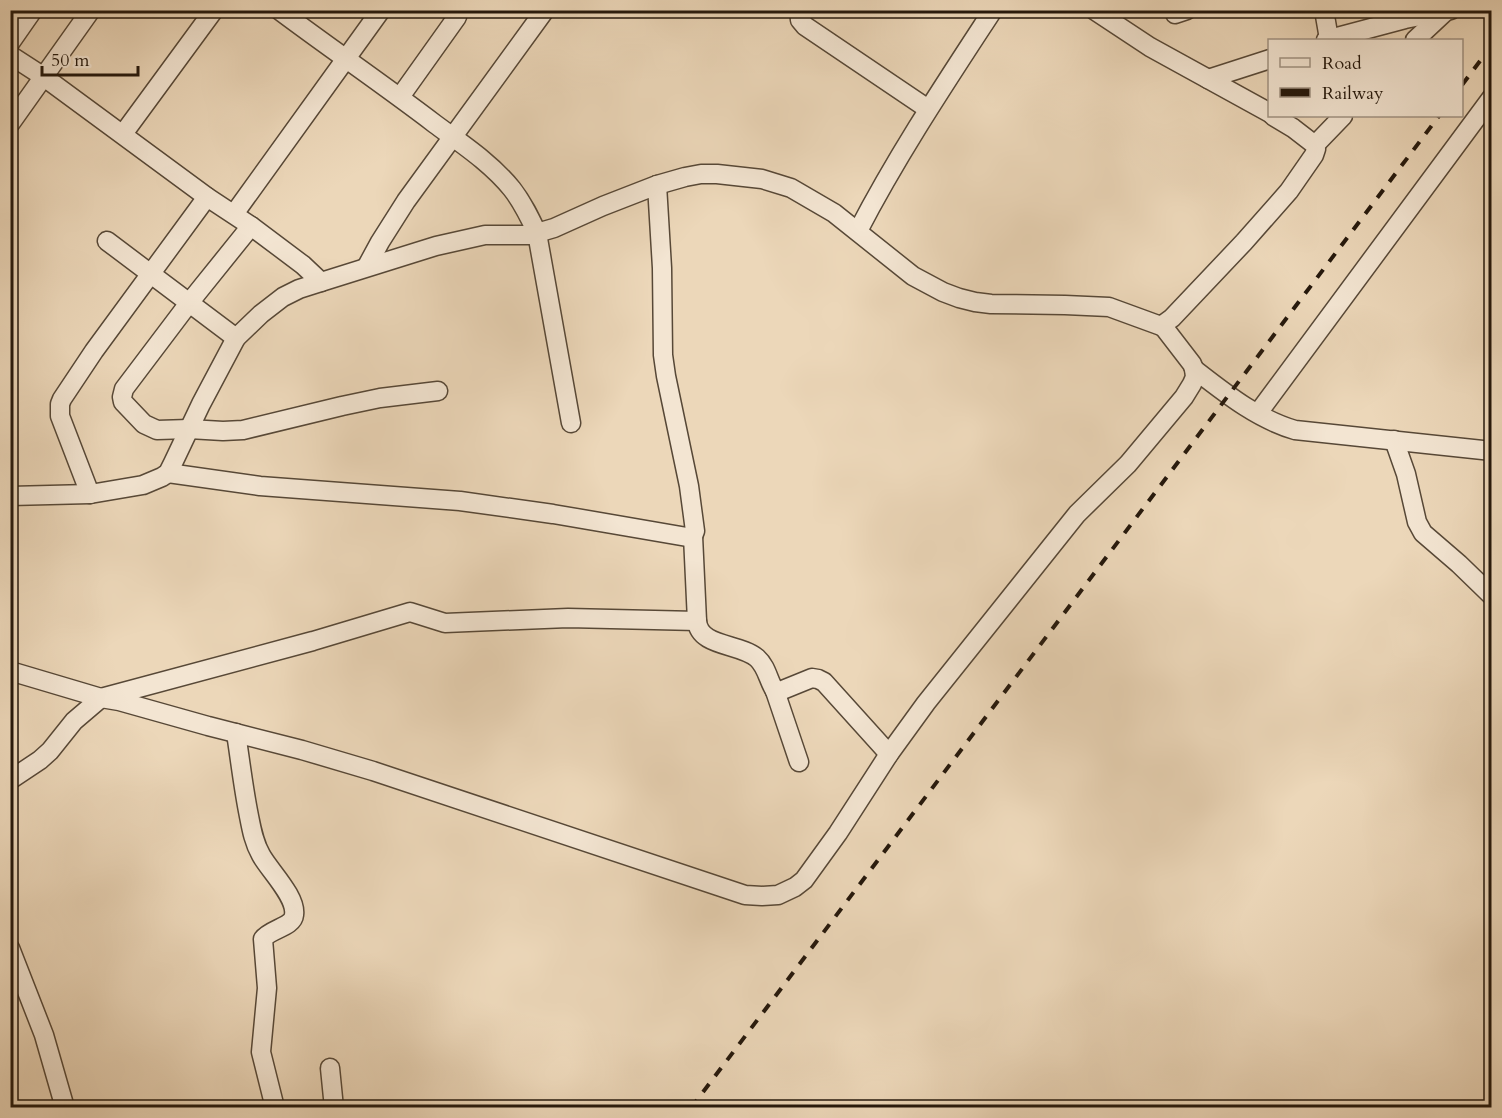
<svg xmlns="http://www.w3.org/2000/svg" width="1502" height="1118" font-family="Cardo,serif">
  <rect width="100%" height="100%" fill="#ecd7b9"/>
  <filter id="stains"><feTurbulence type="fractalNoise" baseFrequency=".00333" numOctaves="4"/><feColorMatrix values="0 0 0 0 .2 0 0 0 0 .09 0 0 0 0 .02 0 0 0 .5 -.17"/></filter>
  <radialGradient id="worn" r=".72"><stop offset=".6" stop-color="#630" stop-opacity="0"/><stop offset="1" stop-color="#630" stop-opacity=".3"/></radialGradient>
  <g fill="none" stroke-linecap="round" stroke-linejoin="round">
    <!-- minor casing -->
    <g stroke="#574837" stroke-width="21">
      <g id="minor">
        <path d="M279,10C331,49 384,85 435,124C462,144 491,163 512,189C523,203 530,218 537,233L571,423"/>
        <polyline points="799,10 800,20 805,26 928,109"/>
        <polyline points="1094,10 1150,47 1270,113"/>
        <polyline points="1324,10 1329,39"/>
        <polyline points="1175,14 1187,10"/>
        <polyline points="1326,40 1405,19 1451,10"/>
        <polyline points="1415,40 1446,11"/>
        <polyline points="10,43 33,10"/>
        <polyline points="10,55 44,77 207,197 251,226 303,265 321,282"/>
        <polyline points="1208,79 1270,59"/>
        <polyline points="400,97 457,17"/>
        <polyline points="10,124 91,10"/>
        <polyline points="123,134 214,10"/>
        <polyline points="1315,145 1343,116"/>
        <polyline points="234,214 381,10"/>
        <polyline points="251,226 189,303 124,389 122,397 123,402 144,424 157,430 189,429 223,431 243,430 342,406 380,398 438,391"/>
        <path d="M858,231C898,154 946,82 993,10"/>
        <polyline points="107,241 236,338"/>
        <polyline points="367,266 380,242 406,201 545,10"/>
        <path d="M1194,369C1225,393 1257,419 1295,430L1492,451"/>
        <polyline points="1258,413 1492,97"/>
        <polyline points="1394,440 1406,474 1417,522 1423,533 1459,564 1492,596"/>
        <polyline points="168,473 260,486 460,501 553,514 687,537 693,536 695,531 689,486 666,376 663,355 662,268 657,185"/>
        <polyline points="90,494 60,416 60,404 62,399 94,351 207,197"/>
        <polyline points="10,496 90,494 143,485 162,477 168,473 173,463 201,404 236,338 261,314 283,297 299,289 321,282 436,246 485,235 530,235 554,228 603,206 657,185 685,177 701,174 717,174 762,179 791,188 834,213 913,276 943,292 959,298 975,302 991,304 1065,305 1109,307 1161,326 1172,318 1244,242 1289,191 1314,155 1316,149 1315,145 1293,128 1273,116"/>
        <path d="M693,536L697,621C699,647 739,643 757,658C767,667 768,680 775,691H780L812,678L818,679L824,682L889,754"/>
        <polyline points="10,671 101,698 119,701 208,726 302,750 373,771 745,895 762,896 778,895 795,887 804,880 838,833 889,754 926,703 1077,514 1128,464 1184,397 1192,384 1195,377 1194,369 1192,364 1162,325"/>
        <polyline points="775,691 799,762"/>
        <path d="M236,733C240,759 243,785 248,811C251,826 253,841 261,855C269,870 297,897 294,915C293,927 270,929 263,939L267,988L261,1052L275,1108"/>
        <polyline points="10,780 40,760 50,751 74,721 101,698 313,641 410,612 445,623 568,618 697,621"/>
        <polyline points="10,948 44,1035 65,1108"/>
        <polyline points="330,1068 334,1108"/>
      </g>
    </g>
    <!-- minor -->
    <use href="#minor" stroke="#f3e5d2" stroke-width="18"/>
    <!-- rail -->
    <g stroke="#25180c" stroke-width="4" stroke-dasharray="10 10" stroke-linecap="butt">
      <polyline points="1462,85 1492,45"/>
      <polyline points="691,1108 1439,116"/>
    </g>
  </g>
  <!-- margin -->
  <rect width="1502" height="1118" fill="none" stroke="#ecd7b9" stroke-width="36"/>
  <rect x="12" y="12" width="1478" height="1094" fill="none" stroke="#25180c" stroke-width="3"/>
  <rect x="18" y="18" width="1466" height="1082" fill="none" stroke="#25180c" stroke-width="1.5"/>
  <!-- legend -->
  <rect x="1268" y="39" width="195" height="78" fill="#f3e5d2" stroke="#a19383" stroke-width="1.5"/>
  <rect x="1280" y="58" width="30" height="9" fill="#f3e5d2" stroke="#a19383" stroke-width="1.5"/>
  <text x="1322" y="69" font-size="18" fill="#25180c">Road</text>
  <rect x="1280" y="88" width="30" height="9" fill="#25180c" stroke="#a19383" stroke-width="1.5"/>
  <text x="1322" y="99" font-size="18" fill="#25180c">Railway</text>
  <!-- scale -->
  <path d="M42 66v9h96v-9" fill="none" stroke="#25180c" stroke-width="3"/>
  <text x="51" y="66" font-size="18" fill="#25180c" stroke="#f3e5d2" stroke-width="4.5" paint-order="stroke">50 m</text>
  <rect width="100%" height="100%" filter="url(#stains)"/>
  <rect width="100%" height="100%" fill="url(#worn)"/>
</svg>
